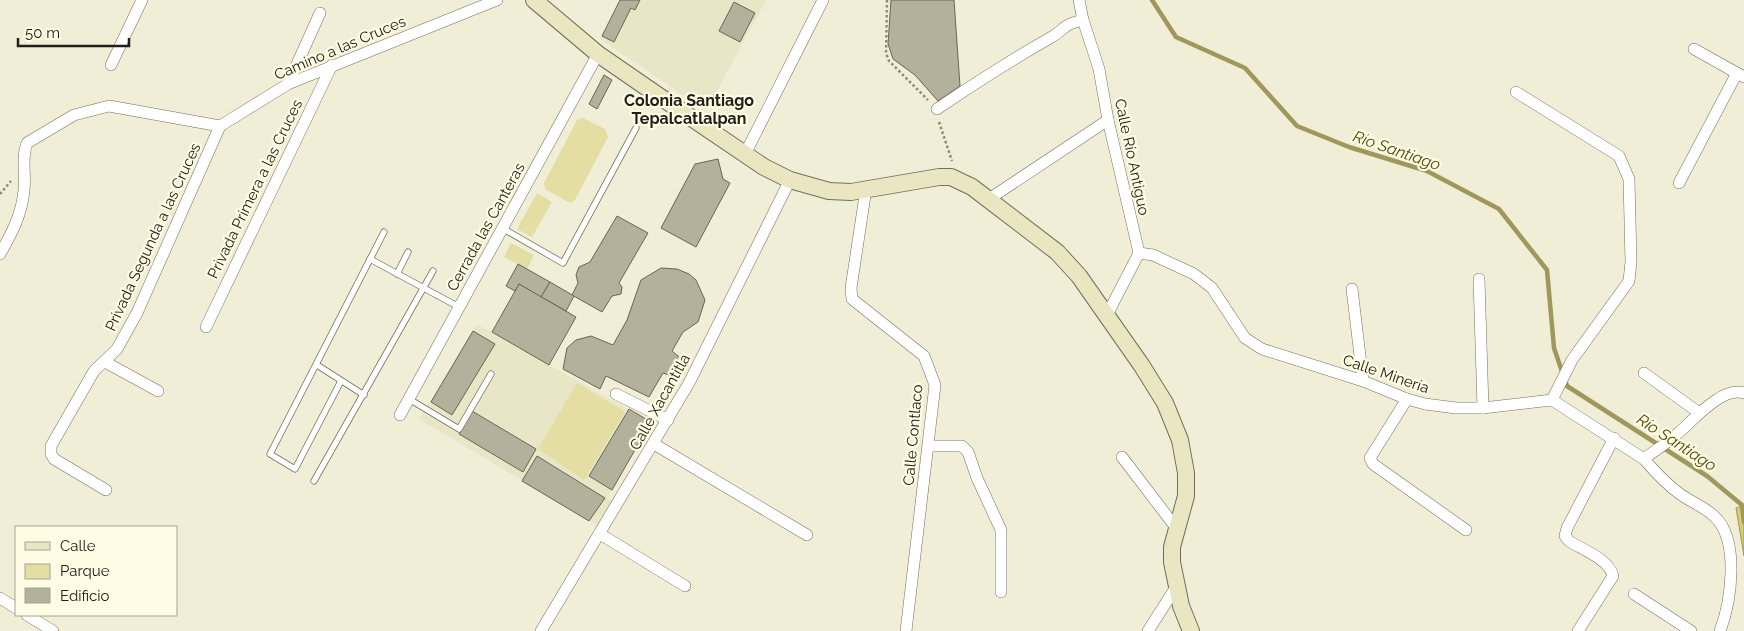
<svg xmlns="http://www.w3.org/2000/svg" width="1744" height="631" font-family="Raleway,sans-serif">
  <rect width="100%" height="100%" fill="#f0eed7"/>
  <!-- built -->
  <g fill="#e9e6c7">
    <polygon points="620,0 766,0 706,111 600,39"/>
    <polygon points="477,324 651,422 607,498 614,502 600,527 419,419"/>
  </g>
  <!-- green -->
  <g fill="#e4dea3">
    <polygon points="583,118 605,129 608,137 575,200 570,203 545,189 544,183 576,122 578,119"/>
    <polygon points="537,193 552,202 532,237 517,229"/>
    <polygon points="511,243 534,255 527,269 504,257"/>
    <polygon points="577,383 625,412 584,480 538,449"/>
  </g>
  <!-- water -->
  <polygon fill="#d6cc78" stroke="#a0985b" points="1744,505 1744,556 1736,508"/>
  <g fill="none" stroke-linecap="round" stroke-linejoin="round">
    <!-- stream -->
    <polyline stroke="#a0985b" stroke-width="4.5" points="1152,0 1176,37 1245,68 1297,126 1349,147 1427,171 1499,209 1547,270 1554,348 1567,386 1707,476 1742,505 1744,522"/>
  </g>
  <!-- building -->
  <g fill="#b3b19b" stroke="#686652">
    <polygon points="620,0 640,0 635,10 631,8 614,42 602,36"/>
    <polygon points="891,0 954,0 960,86 938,101 915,75 893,59 888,44"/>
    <polygon points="734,2 755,13 740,42 719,31"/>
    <polygon points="604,75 612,80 597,109 589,104"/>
    <polygon points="718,159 723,179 730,183 696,247 661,228 695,164"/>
    <polygon points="617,216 648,233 619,283 622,287 621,294 612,296 602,312 572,295 578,283 576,275 579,267 590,262"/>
    <polygon points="518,264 550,282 541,297 519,284 515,291 506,286"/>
    <polygon points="661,268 677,269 689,274 696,280 705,300 698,322 683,332 672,351 683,360 682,371 678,375 672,376 663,373 649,397 606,376 600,389 563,369 567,348 576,340 591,336 613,345 627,320 641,280"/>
    <polygon points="550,282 574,296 566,311 541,297"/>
    <polygon points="519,284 576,317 549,365 492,332"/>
    <polygon points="473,331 495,344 452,415 431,402"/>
    <polygon points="629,409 651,422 612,490 589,476"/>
    <polygon points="472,411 536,449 523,472 459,434"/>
    <polygon points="537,456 605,498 589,521 522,481"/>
  </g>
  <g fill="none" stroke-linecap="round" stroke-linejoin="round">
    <!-- lane casing -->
    <g stroke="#72705b" stroke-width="7">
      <g id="lane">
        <polyline points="502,228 563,263 636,128"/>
        <polyline points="370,259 459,307"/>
        <polyline points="397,274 408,252"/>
        <polyline points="317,365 364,395"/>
        <polyline points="341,381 295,469 270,454 384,232"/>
        <polyline points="409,399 459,429 491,374"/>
        <polyline points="314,481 433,271"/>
      </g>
    </g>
    <!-- street casing -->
    <g stroke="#72705b" stroke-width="12">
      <g id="street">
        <polyline points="1079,0 1083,20 1099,69 1108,120 1139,253 1107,315"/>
        <polyline points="1694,49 1744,77"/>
        <polyline points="111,65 142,0"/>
        <polyline points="288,84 320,13"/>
        <polyline points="1516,92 1619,156 1629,179 1631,262 1629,281 1572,360 1552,400"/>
        <path d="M937,109C974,84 1011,60 1050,38C1066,29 1061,25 1083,20"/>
        <polyline points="745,154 823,0"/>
        <polyline points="1679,183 1737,73"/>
        <polyline points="866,189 851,288 852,299 924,356 935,385 906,631"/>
        <polyline points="989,199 1108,120"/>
        <path d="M1139,253L1153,255L1194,274L1212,288L1245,338L1262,349L1363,381L1407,399L1425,404L1456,408H1483L1552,400L1644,459C1654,451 1666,444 1676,435C1692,422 1721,386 1744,393"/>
        <path d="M0,254C12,233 22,214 24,190C26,173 21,159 27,143L74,115L109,106L220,126L288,84L497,0"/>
        <polyline points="1479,279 1483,408"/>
        <polyline points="1352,289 1363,381"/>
        <polyline points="206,327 332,65"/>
        <polyline points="105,362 158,391"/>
        <polyline points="1644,373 1698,412"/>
        <polyline points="616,394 668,420"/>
        <polyline points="1407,399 1370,458 1373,464 1466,530"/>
        <polyline points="400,415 598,54"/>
        <polyline points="654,444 807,535"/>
        <polyline points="929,446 962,446 968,452 977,478 1001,530 1001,592"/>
        <polyline points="1122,457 1177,529"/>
        <path d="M1644,459C1655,472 1666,484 1680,494C1691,502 1705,507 1715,517C1740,541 1731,602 1720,631"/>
        <polyline points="106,490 54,459 51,454 51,446 94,371 117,349 137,313 220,126"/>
        <polyline points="600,534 685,586"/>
        <polyline points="1634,594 1691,631"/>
        <polyline points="0,598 16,608"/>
        <polyline points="27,615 53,631"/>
        <polyline points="541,631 689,383 790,180"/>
        <polyline points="1148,631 1176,587"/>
        <path d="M1578,631L1613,576C1609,559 1583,550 1569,541L1565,536L1567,528L1614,438"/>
      </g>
    </g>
    <!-- secondary casing -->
    <g stroke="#72705b" stroke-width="18">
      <polyline id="secondary" points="534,0 598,54 656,94 764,167 790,180 829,191 851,192 939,177 951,177 972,187 1057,252 1079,276 1142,366 1165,403 1180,440 1186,473 1186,496 1172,547 1172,562 1181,606 1191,631"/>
    </g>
    <!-- path -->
    <g stroke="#8b897a" stroke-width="2.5" stroke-dasharray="2.5 2.5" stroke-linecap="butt">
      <polyline points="887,0 886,53 889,61 928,100"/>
      <polyline points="939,122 952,161"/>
      <polyline points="0,194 11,181"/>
    </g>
    <!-- lane -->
    <use href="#lane" stroke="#fff" stroke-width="5.5"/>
    <!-- street -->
    <use href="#street" stroke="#fff" stroke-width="11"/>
    <!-- secondary -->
    <use href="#secondary" stroke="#eae6c1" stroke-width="16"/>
  </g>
  <g text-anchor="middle" stroke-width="4.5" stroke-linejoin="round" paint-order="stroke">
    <!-- street labels -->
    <g font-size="15" fill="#212018" stroke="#fefce4">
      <text transform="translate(340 48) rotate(-23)" y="5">Camino a las Cruces</text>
      <text transform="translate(1132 157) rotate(78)" y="5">Calle Río Antiguo</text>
      <text transform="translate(255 189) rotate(-64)" y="5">Privada Primera a las Cruces</text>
      <text transform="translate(486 227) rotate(-61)" y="5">Cerrada las Canteras</text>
      <text transform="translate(153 237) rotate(-65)" y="5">Privada Segunda a las Cruces</text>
      <text transform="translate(1386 374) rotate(19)" y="5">Calle Minería</text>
      <text transform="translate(660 402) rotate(-61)" y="5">Calle Xacantitla</text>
      <text transform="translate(913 435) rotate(-85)" y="5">Calle Contlaco</text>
    </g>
    <!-- neighbourhood labels -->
    <g font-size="16" font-weight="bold" fill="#212018" stroke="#fefce4">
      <text x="689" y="106">Colonia Santiago<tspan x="689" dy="18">Tepalcatlalpan</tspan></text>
    </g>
    <!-- water labels -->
    <g font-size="16" font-style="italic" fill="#534b08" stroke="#fefce4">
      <text transform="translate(1397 150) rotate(19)" y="6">Río Santiago</text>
      <text transform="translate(1677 442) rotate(33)" y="6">Río Santiago</text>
    </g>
  </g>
  <!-- legend -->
  <rect x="15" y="526" width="162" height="90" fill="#fefce4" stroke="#a6a492"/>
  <rect x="25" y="542" width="25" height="8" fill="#eae6c1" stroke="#a6a492"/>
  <text x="60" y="551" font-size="15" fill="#212018">Calle</text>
  <rect x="25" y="564" width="25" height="15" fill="#e4dea3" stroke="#a6a492"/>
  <text x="60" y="576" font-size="15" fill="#212018">Parque</text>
  <rect x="25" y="588" width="25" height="15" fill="#b3b19b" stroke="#a6a492"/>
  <text x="60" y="601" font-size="15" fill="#212018">Edificio</text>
  <!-- scale -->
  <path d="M18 38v8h111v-8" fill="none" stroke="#212018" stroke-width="2.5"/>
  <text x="25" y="38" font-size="15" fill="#212018" stroke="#fefce4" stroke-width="4" paint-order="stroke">50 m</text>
</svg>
